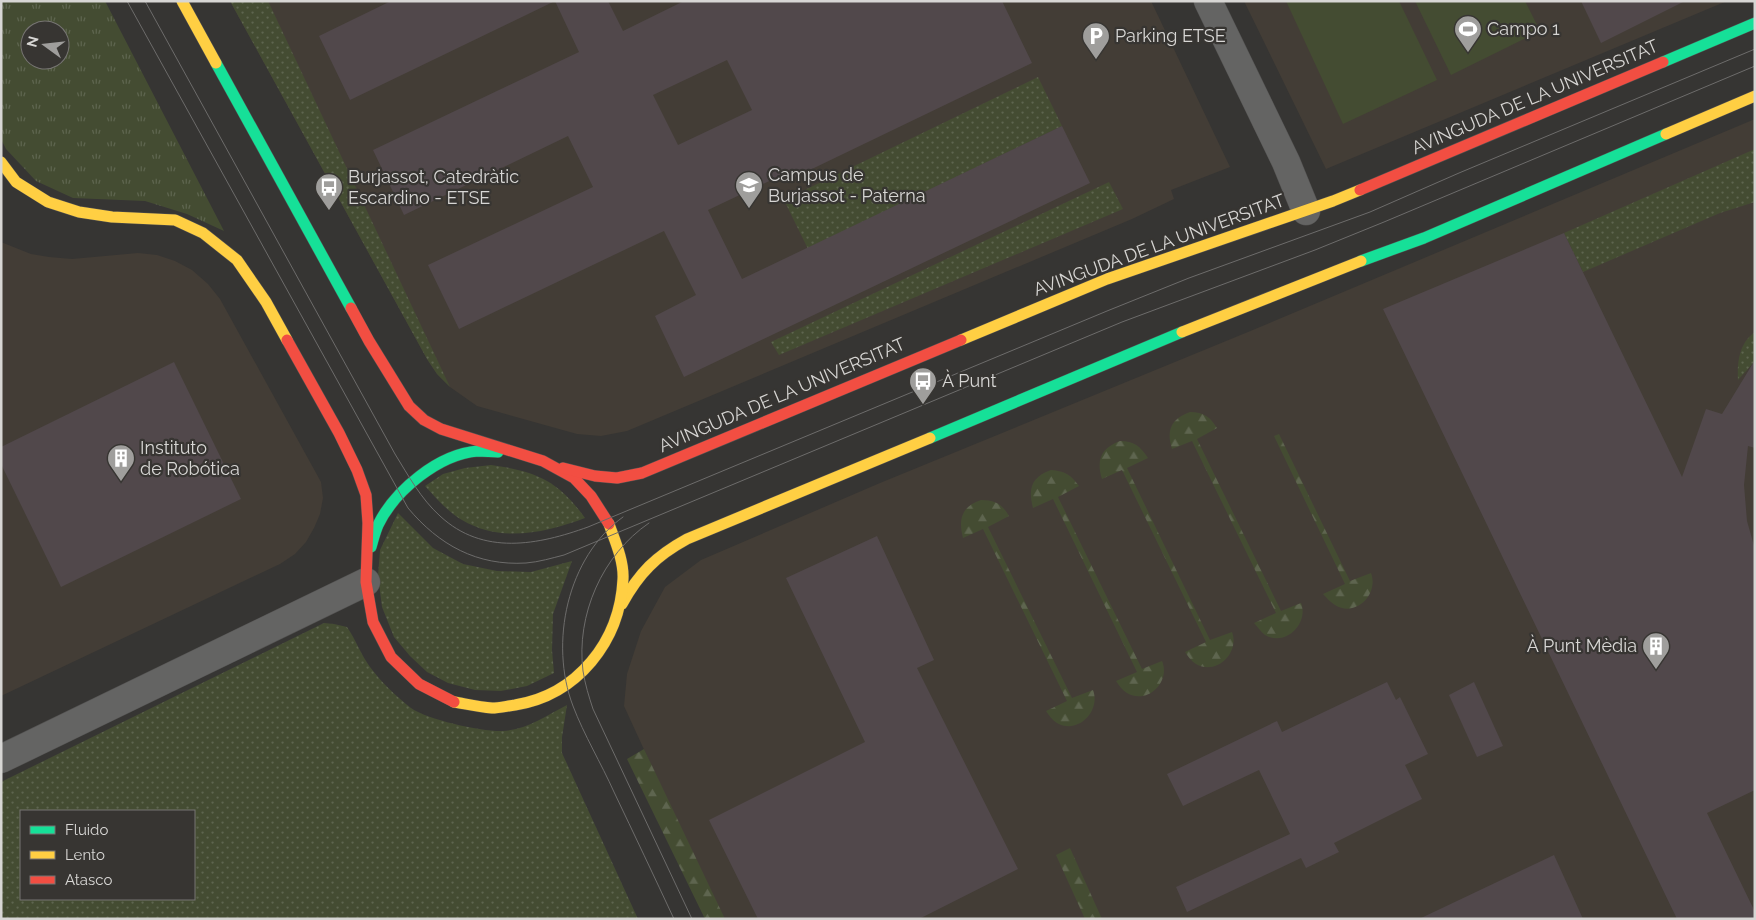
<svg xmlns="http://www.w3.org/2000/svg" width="1756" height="920" font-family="Raleway,sans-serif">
  <defs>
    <pattern id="grass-dots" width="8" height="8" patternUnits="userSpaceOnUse" patternTransform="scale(1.25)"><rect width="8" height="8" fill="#444c32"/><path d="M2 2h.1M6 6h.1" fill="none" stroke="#5e654f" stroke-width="1.8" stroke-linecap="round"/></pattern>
    <pattern id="forest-firs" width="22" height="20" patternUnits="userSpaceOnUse" patternTransform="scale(1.25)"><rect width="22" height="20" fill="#444c32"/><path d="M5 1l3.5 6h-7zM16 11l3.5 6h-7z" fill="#5e654f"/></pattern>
    <pattern id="park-tufts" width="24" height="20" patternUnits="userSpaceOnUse" patternTransform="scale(1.25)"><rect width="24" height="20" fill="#444c32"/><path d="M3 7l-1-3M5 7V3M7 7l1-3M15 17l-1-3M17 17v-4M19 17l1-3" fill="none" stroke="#5e654f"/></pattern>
  </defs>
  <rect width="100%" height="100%" fill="#363533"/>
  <!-- built -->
  <g fill="#433d36">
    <polygon points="230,1 1151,1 1230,167 1171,190 1174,199 1132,219 627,431 601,436 577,434 477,406 450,387 437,374 427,359"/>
    <polygon points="1244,1 1727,1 1326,169"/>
    <polygon points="1755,119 1755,919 722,919 624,706 627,674 641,631 665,587 701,560 880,483 1248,332"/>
    <polygon points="1,242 31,254 49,257 72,259 138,253 157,255 175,261 192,270 208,284 220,299 321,482 323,498 320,514 314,528 306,542 295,554 280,564 1,696"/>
  </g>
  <!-- grass -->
  <g fill="url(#grass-dots)" fill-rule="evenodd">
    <polygon points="230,1 268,1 450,387 437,374 427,359"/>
    <polygon points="1038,77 1062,126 808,249 784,200"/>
    <polygon points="1755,149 1755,202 1720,213 1583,272 1564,233"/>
    <polygon points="1109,182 1123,209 779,355 771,342"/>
    <path d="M1755,332V361L1738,380C1737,362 1739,343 1755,332Z"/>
    <path d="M491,465C535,471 558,480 585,518C545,533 501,543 462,520C448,512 436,498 425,486L443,474L465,468Z"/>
    <polygon points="398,513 433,548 463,564 497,571 531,572 572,561 553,614 552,650 554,673 527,686 501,691 475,690 448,683 427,672 410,656 394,637 382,607 378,576 380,550"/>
    <path d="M324,623L334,624L347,627C356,640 361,655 370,667C381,682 397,697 411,708C428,720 483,732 503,731C527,730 547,715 567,705L562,737V753L638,919H1V782ZM21,811H194V899H21Z"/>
  </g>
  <!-- forest -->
  <g fill="url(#forest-firs)">
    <path d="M1190,412C1204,412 1210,417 1217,428L1197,439L1281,611L1301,603C1309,623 1286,647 1265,635C1261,632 1258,627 1254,623L1276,613L1192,441L1172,449C1166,430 1171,419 1190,412Z"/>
    <path d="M1279,434L1350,581L1371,573C1379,594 1356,618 1335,605C1330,602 1327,598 1323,594L1345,584L1274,436Z"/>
    <path d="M1120,441C1134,441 1140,446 1148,458L1127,468L1210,640L1232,632C1240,653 1216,676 1196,664C1191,661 1188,656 1185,652L1206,642L1122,470L1102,479C1096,460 1101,448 1120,441Z"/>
    <path d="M1051,470C1065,471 1071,475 1079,486L1058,497L1142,669L1162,661C1171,682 1147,705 1127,693C1122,690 1119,685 1116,681L1137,672L1053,499L1033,508C1028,489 1031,477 1051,470Z"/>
    <path d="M981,500C995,500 1002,504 1009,516L988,527L1072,698L1093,690C1101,711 1078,735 1057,723C1052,720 1049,715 1046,711L1067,701L983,529L963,538C958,519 962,506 981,500Z"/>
    <polygon points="644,749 725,919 705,919 627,759"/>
    <polygon points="1070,848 1102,919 1085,919 1056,855"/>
  </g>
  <!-- park -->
  <path fill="url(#park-tufts)" fill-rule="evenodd" d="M1,1H105L224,231L187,214L145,201L73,198L36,181L6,149L1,139ZM30,30H60V60H30Z"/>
  <!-- pitch -->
  <g fill="#444c32">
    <polygon points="1286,1 1399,1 1437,80 1343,124"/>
    <polygon points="1415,1 1525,1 1540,31 1451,75"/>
  </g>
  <!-- building -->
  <g fill="#51484b" fill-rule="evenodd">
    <path d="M391,1H608L623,31L684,1H1002L1032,63L787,181L784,174L708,210L742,279L1062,126L1090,183L684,377L655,316L696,295L664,231L459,329L428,265L593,187L568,136L404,215L373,150L579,52L555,1L350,100L319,36ZM727,60L752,110L678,145L653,95Z"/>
    <polygon points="1581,1 1685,1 1601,43"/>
    <polygon points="1564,233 1682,477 1706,409 1722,414 1755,360 1755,448 1748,446 1744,485 1747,521 1755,549 1755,790 1707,813 1755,912 1755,919 1677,919 1383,309"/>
    <polygon points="174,362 241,499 61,587 1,464 1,447"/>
    <polygon points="877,536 934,660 917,668 1018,869 919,919 758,919 709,820 865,742 786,578"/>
    <polygon points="1387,682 1396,700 1400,697 1428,754 1405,765 1422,799 1334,843 1339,852 1306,868 1301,858 1187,912 1176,887 1290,834 1259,770 1183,806 1167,774 1277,721 1282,732"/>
    <polygon points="1474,682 1503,746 1477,757 1449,695"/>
    <polygon points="1554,855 1583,919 1419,919"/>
  </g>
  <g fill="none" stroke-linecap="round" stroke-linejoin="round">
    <!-- street casing -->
    <g stroke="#525150" stroke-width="29">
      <g id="street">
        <polyline points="1208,1 1286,162 1306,211"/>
        <polyline points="1,759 366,582"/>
      </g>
    </g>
    <!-- fast casing -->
    <g stroke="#525150" stroke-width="12">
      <g id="fast">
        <polyline points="1663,62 1755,23"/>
        <polyline points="216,63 351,308"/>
        <polyline points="1361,261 1424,238 1666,134"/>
        <polyline points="930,438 1182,332"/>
        <path d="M371,547C373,540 375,532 378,525C395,490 439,454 478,451C485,451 492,452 498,452"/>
      </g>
    </g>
    <!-- slow casing -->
    <g stroke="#525150" stroke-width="12">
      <g id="slow">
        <polyline points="182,1 216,63"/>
        <polyline points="1666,134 1755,96"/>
        <polyline points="1,162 16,182 48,202 79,212 112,217 175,220 203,233 237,260 266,302 287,340"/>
        <polyline points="1182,332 1361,261"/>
        <polyline points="961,340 1107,279 1333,201 1360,190"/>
        <path d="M622,604C639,573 656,556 687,539L930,438"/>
        <path d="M454,702C466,704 479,707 492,708C499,708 507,706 515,705C577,695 620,642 623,579C624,561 615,541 609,524"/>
      </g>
    </g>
    <!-- jam casing -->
    <g stroke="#525150" stroke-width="12">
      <g id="jam">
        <polyline points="1360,190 1663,62"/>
        <polyline points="351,308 369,341 409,406 424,420 441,429 543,461 574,478 591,496 609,524"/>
        <polyline points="287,340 339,433 357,470 366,495 368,523 366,582 373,622 391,657 419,684 454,702"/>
        <polyline points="563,468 595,476 617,478 642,473 961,340"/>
      </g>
    </g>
    <!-- street -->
    <use href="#street" stroke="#646463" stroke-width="28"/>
    <!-- fast -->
    <use href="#fast" stroke="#16e098" stroke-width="11"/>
    <!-- slow -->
    <use href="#slow" stroke="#ffcf43" stroke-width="11"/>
    <!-- jam -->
    <use href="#jam" stroke="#f24e42" stroke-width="11"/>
    <!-- tram -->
    <g stroke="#6d6c6b" stroke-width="1">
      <path d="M127,1L408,508C439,545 477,566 526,563C539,562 552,558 564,555L1122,322L1315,250L1384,222L1755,66"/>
      <path d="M145,1L395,454C408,475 421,499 440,516C483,556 538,545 588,527L1107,311L1189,278L1370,212L1459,173L1755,49"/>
      <path d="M623,517C567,557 549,643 573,706C584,735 601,763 614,792C634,834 654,876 674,919"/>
      <path d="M649,523C602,555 576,615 583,671C585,684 589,697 593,709L692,919"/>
    </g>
  </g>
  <!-- icons -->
  <defs>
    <g id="stadium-pin" transform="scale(1.4375)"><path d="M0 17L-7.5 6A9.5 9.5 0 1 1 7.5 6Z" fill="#9f9e9c" stroke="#373532"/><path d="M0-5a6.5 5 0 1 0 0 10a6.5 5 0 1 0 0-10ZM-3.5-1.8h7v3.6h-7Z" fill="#fff"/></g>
    <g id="parking-pin" transform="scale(1.4375)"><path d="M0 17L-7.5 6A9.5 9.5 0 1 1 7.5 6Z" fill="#9f9e9c" stroke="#373532"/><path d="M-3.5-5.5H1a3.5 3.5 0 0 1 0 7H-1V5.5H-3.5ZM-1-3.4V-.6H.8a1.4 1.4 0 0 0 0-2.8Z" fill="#fff"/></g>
    <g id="university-pin" transform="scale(1.4375)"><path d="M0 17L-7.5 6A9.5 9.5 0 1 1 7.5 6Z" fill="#9f9e9c" stroke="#373532"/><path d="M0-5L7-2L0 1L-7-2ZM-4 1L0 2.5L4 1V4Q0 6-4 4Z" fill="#fff"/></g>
    <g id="bus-pin" transform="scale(1.4375)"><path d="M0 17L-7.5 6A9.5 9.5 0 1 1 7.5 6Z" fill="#9f9e9c" stroke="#373532"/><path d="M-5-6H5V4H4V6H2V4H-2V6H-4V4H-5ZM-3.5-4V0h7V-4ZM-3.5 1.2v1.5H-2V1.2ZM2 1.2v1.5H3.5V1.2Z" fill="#fff"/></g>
    <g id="building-pin" transform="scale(1.4375)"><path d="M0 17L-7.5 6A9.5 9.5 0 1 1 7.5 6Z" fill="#9f9e9c" stroke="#373532"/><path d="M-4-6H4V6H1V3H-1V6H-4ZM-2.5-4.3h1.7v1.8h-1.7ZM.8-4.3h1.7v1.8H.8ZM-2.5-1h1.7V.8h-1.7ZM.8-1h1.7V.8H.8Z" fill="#fff"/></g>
  </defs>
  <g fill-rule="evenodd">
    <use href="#stadium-pin" x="1468" y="29"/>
    <use href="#parking-pin" x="1096" y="36"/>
    <use href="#university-pin" x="749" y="185"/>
    <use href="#bus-pin" x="329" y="187"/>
    <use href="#bus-pin" x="923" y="381"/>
    <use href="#building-pin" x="121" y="458"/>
    <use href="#building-pin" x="1656" y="646"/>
  </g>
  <g text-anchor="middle" stroke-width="4.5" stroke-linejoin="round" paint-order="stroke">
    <!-- poi labels -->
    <g font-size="18" fill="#d7d6d4" stroke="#373532" text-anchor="start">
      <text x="1487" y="35">Campo 1</text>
      <text x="1115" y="42">Parking ETSE</text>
      <text x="768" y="181">Campus de<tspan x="768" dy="21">Burjassot - Paterna</tspan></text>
      <text x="348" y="183">Burjassot, Catedràtic<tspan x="348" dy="21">Escardino - ETSE</tspan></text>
      <text x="942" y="387">À Punt</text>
      <text x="140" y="454">Instituto<tspan x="140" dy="21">de Robótica</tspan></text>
      <text x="1637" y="652" text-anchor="end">À Punt Mèdia</text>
    </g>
    <!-- street labels -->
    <g font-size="18" fill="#d7d6d4" stroke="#373532">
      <text transform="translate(1535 97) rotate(-23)" y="6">AVINGUDA DE LA UNIVERSITAT</text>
      <text transform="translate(1159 245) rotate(-20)" y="6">AVINGUDA DE LA UNIVERSITAT</text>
      <text transform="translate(782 395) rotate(-23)" y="6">AVINGUDA DE LA UNIVERSITAT</text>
    </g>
  </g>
  <!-- border -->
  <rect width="1756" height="920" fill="none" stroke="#d7d6d4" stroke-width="5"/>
  <!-- legend -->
  <rect x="20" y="810" width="175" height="90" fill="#373532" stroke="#777573"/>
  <rect x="30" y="826" width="25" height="8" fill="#16e098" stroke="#777573"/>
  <text x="65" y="835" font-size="15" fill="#d7d6d4">Fluido</text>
  <rect x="30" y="851" width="25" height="8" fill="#ffcf43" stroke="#777573"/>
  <text x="65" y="860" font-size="15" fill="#d7d6d4">Lento</text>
  <rect x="30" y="876" width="25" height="8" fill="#f24e42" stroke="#777573"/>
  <text x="65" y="885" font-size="15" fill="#d7d6d4">Atasco</text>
  <!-- north arrow -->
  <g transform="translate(45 45) rotate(285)"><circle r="24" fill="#373532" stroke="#777573"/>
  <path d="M0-4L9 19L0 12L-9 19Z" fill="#9f9e9c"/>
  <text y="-8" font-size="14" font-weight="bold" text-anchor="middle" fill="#d7d6d4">N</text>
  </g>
</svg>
